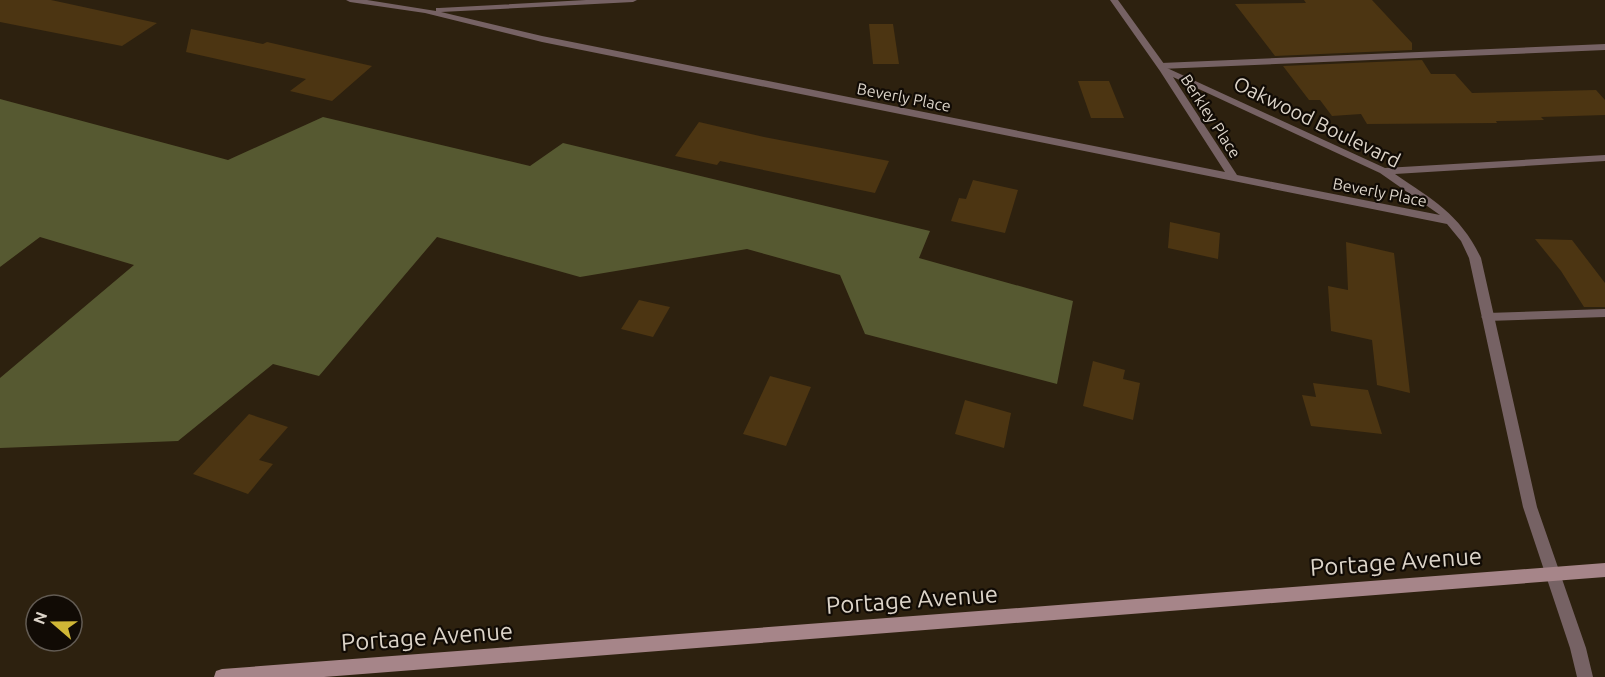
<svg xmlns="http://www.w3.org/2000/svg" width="1605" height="677" font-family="Ubuntu,sans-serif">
  <rect width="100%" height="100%" fill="#2d210f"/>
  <!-- forest -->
  <polygon fill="#565931" points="0,99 228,160 323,117 530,166 563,143 930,231 919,258 1073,301 1057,384 865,334 840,275 747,249 580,277 437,237 319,376 273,364 178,441 0,448 0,378 134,265 40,237 0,267"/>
  <!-- building -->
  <g fill="#4c3512">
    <polygon points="0,0 51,0 157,23 122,46 0,22"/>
    <polygon points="1304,0 1372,0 1412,43 1412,50 1275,56 1235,4 1306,3"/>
    <polygon points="869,24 893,24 899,64 873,64"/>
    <polygon points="191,29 263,44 267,42 372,66 332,101 290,91 306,79 186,52"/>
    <polygon points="1422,60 1431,74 1455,74 1472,93 1596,90 1605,100 1605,115 1541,117 1544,120 1496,121 1497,123 1367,124 1361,114 1332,116 1320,100 1309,100 1283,66"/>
    <polygon points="1078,81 1109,81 1124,118 1091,118"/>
    <polygon points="699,122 764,137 889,161 875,193 720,161 717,165 675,156"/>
    <polygon points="973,180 1018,190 1005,233 951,221 959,198 966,199"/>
    <polygon points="1170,222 1220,233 1218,259 1168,248"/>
    <polygon points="1535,239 1572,240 1605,283 1605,307 1584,307 1561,271"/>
    <polygon points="1346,242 1394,253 1410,393 1377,385 1372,340 1331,331 1328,286 1348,290"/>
    <polygon points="639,300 670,307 653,337 621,329"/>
    <polygon points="1093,361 1125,370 1123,379 1140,383 1133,420 1083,406"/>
    <polygon points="770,376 811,387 786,446 743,434"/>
    <polygon points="1313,383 1368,390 1382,434 1311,426 1302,395 1316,397"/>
    <polygon points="965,400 1011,413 1004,448 955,434"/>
    <polygon points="249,414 288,427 259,460 273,464 248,494 193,474"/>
  </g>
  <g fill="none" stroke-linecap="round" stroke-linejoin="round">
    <!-- service -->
    <g fill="#766264" fill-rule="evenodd">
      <polygon points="1605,44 1605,50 1161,69 1157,66 1161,63"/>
      <polygon points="1605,309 1605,317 1487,321 1481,317 1487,313"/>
    </g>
    <!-- minor -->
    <path fill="#766264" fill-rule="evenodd" d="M346,0H367L436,11V8H439L586,0H637L633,2L441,12L542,36L1225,172L1160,71L1110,0H1118L1167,68L1385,168L1605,155V161L1395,174C1433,200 1460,214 1481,258L1537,507L1586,648L1593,677H1577L1570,648L1523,507L1469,258L1461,241L1447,224L542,42L425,13L350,2ZM1173,77L1380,173L1440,215L1237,175Z"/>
    <!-- secondary -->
    <polygon fill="#a68589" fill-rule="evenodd" points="1605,563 1605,577 324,677 214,677 216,671 222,669"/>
  </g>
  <g text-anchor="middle" stroke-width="4.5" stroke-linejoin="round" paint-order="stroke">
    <!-- far-street labels -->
    <g font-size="16" fill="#dcd4c9" stroke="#110b05">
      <text transform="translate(904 97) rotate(11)" y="6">Beverly Place</text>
      <text transform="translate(1211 116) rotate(57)" y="6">Berkley Place</text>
      <text transform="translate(1380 192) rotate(11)" y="6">Beverly Place</text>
    </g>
    <!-- street labels -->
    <g font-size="20" fill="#dcd4c9" stroke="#110b05">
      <text transform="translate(1317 122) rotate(26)" y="7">Oakwood Boulevard</text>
    </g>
    <!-- near-street labels -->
    <g font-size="24" fill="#dcd4c9" stroke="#110b05">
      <text transform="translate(1396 562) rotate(-4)" y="8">Portage Avenue</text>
      <text transform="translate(912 600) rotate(-4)" y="8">Portage Avenue</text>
      <text transform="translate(427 637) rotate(-4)" y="8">Portage Avenue</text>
    </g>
  </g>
  <!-- north arrow -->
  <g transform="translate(54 623) rotate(290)"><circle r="28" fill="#110b05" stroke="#625b53" stroke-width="1.5"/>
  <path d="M0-4.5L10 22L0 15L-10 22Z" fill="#d0b736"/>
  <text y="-9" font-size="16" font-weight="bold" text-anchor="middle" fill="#dcd4c9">N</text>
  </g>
</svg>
